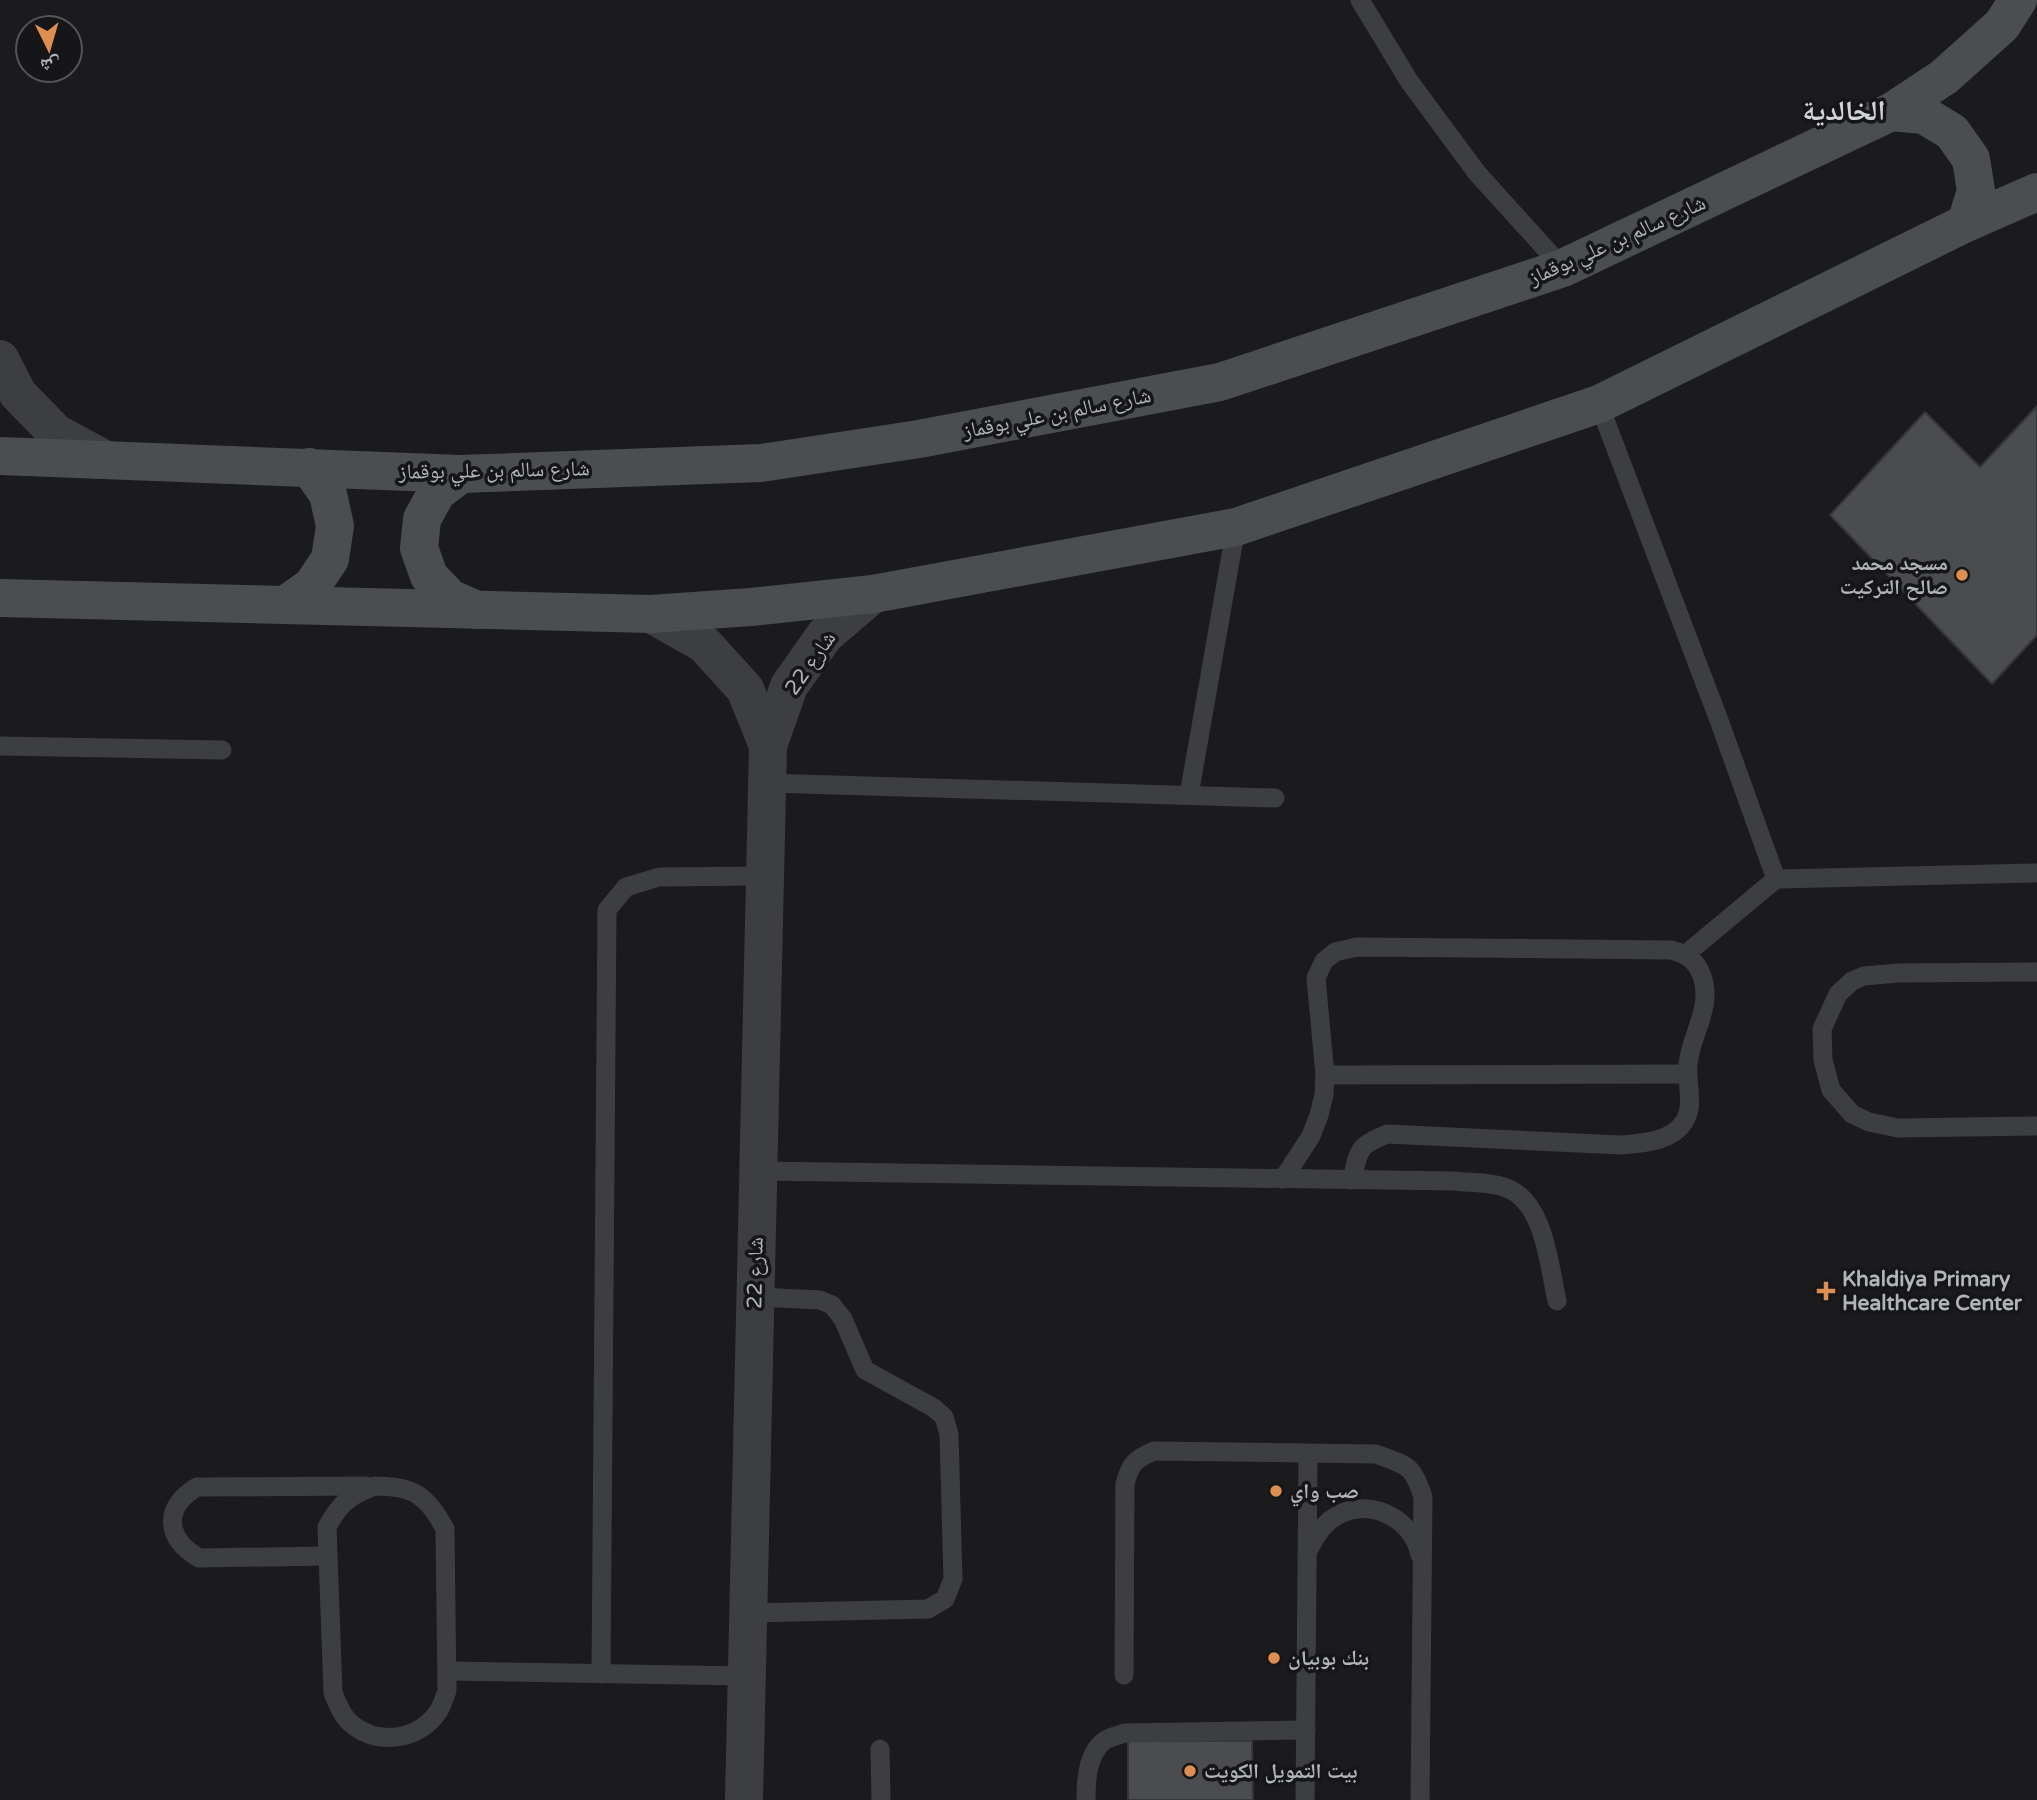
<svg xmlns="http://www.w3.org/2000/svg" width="2037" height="1800" font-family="'Varela Round','Noto Naskh Arabic',sans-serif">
  <rect width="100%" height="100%" fill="#1b1b1d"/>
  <!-- building -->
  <g fill="#4a4c4f" stroke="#353639" stroke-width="2">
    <polygon points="2037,406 2037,635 1992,684 1830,515 1925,412 1980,467"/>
    <polygon points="1128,1741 1252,1741 1253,1800 1128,1800"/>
  </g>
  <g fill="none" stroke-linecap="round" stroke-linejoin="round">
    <!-- service -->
    <g stroke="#3c3e41" stroke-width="19">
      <polyline points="1360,0 1409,81 1477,173 1563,268"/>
      <polyline points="1599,404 1720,723 1776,879"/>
      <polyline points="0,746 222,750"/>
      <polyline points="767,783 1275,798"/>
      <polyline points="1189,795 1236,527"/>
      <polyline points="1686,954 1776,879 2037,873"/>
      <polyline points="2037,972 1898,973 1864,976 1852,981 1838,994 1822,1029 1823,1060 1831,1090 1852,1114 1869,1122 1898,1128 2037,1126"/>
      <polyline points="1325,1075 1687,1074"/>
      <path d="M758,1171L1454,1181C1470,1183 1489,1182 1504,1187C1545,1200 1549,1266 1557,1301"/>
      <path d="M1283,1179L1311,1136L1319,1115L1324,1095L1325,1075L1316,978L1324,961L1335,952L1357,947L1671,950C1687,954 1696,960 1702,976C1713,1007 1691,1034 1688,1064C1686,1082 1695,1106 1684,1122C1671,1142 1643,1143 1621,1145L1387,1134C1357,1146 1359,1150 1352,1180"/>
      <path d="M375,1486C413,1486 427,1495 445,1529L447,1691C444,1698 442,1706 438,1712C419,1739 381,1746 354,1726C343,1718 338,1705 333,1693L327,1527C340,1503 349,1496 375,1486Z"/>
      <path d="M1309,1549C1316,1534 1326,1520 1342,1513C1375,1499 1413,1521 1420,1555"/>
      <path d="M328,1556L199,1558C165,1538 163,1507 197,1487L366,1486"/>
      <polyline points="747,1613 928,1609 945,1599 953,1579 949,1434 944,1417 934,1408 865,1370 843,1319 832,1305 820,1300 755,1297"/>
      <polyline points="448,1671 745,1676"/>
      <polyline points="601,1674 607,910 626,887 659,877 765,876"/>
      <path d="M1124,1675L1125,1484C1130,1464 1135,1459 1154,1451L1376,1454C1407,1466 1412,1463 1423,1497L1420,1800"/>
      <polyline points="880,1749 881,1800"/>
      <path d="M1086,1800C1086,1781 1087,1754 1104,1741C1109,1737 1119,1735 1125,1733L1306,1730"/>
      <polyline points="1305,1800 1308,1454"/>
    </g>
    <!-- minor -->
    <g stroke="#3c3e41" stroke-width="38">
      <polyline points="0,359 18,394 56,433 104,459"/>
      <polyline points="651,614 704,644 745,689 768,746"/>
      <polyline points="744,1800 768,746 789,686 825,635 873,594"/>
    </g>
    <!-- secondary -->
    <g stroke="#4b4e51" stroke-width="38">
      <polyline points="1891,112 1924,115 1952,132 1971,159 1976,191 1966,223"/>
      <polyline points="0,456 461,474 761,463 919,439 1220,382 1563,268 1891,112 1944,77 2002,25 2018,0"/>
      <polyline points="461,474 437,492 422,519 419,548 429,576 450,598 477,610"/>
      <polyline points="0,598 651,614 751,607 873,594 1236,527 1599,404 1966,223 2037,192"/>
      <polyline points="285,605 312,586 330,559 335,526 328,494 309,467"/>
    </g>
  </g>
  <!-- markers -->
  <g fill="#de8e51" stroke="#161618" stroke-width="2.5">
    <circle cx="1962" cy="575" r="7"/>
    <path d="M1822.5 1280.5h7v7h7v7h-7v7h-7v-7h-7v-7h7z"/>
    <circle cx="1276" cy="1491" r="7"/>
    <circle cx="1274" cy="1658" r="7"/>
    <circle cx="1190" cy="1771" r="7"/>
  </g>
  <g text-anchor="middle" stroke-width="7" stroke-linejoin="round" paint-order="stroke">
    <!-- street labels -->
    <g font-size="21" fill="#afb5bb" stroke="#161618">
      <text transform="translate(1617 240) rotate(-24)" y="7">شارع سالم بن علي بوقماز</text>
      <text transform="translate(1057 413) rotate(-11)" y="7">شارع سالم بن علي بوقماز</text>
      <text transform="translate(494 470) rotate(-1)" y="7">شارع سالم بن علي بوقماز</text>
      <text transform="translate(810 663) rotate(-55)" y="7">شارع 22</text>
      <text transform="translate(755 1273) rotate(-89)" y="7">شارع 22</text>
    </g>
    <!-- poi labels -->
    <g font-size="21" font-weight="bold" fill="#afb5bb" stroke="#161618" text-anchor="start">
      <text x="1948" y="570" text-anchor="end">مسجد محمد<tspan x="1948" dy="24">صالح التركيت</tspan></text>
      <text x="1842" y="1286">Khaldiya Primary<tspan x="1842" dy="24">Healthcare Center</tspan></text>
      <text x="1290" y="1498">صب واي</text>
      <text x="1288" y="1665">بنك بوبيان</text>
      <text x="1204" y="1778">بيت التمويل الكويت</text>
    </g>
    <!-- district labels -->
    <g font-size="28" font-weight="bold" fill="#d0d3d7" stroke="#161618">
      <text x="1844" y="120">الخالدية</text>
    </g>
  </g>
  <!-- north arrow -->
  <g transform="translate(49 49) rotate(175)"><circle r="33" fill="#161618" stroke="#535659" stroke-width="2"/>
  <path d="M0-5L12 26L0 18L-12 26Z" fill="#de8e51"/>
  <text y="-10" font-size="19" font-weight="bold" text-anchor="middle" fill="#afb5bb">ش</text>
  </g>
</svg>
